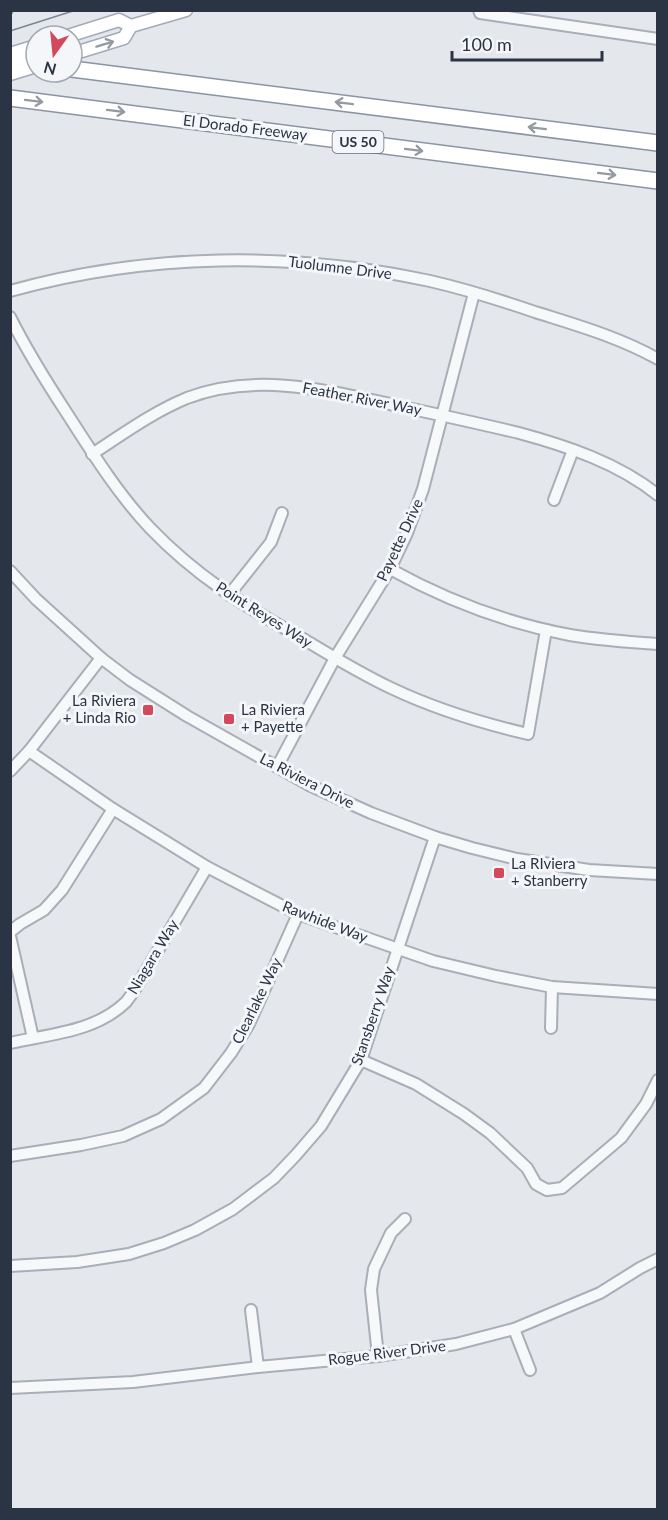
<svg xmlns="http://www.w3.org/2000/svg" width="668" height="1520" font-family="Lato,sans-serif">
  <rect width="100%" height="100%" fill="#e4e7ec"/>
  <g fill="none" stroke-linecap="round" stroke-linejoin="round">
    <!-- minor casing -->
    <g stroke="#a9aeb7" stroke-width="14">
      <g id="minor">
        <polyline points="479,10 480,13 658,39"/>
        <path d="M10,291C147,253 291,251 430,281C465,289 500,300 535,312C576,325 619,337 658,359"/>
        <path d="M10,317C27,351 47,383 68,415C93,454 118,494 150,528C195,575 244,606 300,637C330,655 359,673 391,688C435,709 481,723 528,734L546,630"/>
        <path d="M92,454C123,434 153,412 187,398C255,372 326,390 394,405C436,414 477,423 519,433C567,446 618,463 658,495"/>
        <polyline points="554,500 573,450"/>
        <path d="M390,569C446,600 506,623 570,635C599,640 628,642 658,644"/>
        <polyline points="10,571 36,599 101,658 130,680 187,716 309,785 371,813 435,837 472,848 517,859 589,870 658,874"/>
        <polyline points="229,595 271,542 282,513"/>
        <polyline points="29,751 113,809 207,867 298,914 433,961 496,976 552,987 658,994"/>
        <polyline points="277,767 335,658 390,569 407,533 423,489 474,293"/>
        <polyline points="10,771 29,751 101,658"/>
        <polyline points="10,932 20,924 44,910 62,890 113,809"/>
        <polyline points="10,936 33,1038"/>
        <polyline points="551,1028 552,987"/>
        <path d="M10,1043C50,1034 95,1032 126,1002C130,997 134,991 137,986L207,867"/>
        <polyline points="361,1060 416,1084 464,1114 490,1133 527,1168 536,1184 547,1190 562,1188 621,1138 646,1104 658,1080"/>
        <polyline points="10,1156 81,1145 123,1136 161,1119 204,1088 231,1053 249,1024 298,914"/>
        <polyline points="10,1266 77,1262 129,1254 164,1243 195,1230 233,1209 274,1178 296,1155 321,1126 361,1060 435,837"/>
        <polyline points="251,1310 258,1367"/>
        <polyline points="514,1329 530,1370"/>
        <polyline points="378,1356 371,1290 374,1269 391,1233 405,1219"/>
        <polyline points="10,1388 133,1382 258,1367 378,1356 456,1344 514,1329 600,1293 640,1268 658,1259"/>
      </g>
    </g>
    <!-- major casing -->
    <g stroke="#a3abb8" stroke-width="15">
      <g id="major">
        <polyline points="68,36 119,20 131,26"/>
        <polyline points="10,54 36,46"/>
        <polyline points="72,54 124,38 131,26 186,10"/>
        <polyline points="10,74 36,66"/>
      </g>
    </g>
    <!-- highway casing -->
    <g stroke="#8b94a3" stroke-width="18">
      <g id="highway">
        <polyline points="10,61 36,64"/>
        <polyline points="72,69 658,143"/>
        <polyline points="10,98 658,181"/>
      </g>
    </g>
    <!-- minor -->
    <use href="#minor" stroke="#f7f8fa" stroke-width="10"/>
    <!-- major -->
    <use href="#major" stroke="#fff" stroke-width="12"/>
    <!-- highway -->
    <use href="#highway" stroke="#fff" stroke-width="15"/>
    <!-- tram -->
    <polyline stroke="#7d8696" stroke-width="1.5" points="10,31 76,10"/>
    <!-- rail -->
    <polyline stroke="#7d8696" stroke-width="3" stroke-dasharray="3 6" stroke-linecap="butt" points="10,13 18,10"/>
  </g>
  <!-- one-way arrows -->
  <defs><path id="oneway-shaft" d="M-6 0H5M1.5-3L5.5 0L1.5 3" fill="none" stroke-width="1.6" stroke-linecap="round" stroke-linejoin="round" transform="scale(1.5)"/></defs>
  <g stroke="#959aa2">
    <use href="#oneway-shaft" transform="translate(105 44) rotate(-17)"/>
    <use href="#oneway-shaft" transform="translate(34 101) rotate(7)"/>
    <use href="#oneway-shaft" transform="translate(344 103) rotate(-173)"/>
    <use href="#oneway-shaft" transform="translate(116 111) rotate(7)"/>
    <use href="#oneway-shaft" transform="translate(537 128) rotate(-173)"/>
    <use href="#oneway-shaft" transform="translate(414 150) rotate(7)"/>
    <use href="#oneway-shaft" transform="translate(607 174) rotate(7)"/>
  </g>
  <!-- markers -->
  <g fill="#d1495b" stroke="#f4f6f9" stroke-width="2">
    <rect x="142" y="704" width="12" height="12" rx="3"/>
    <rect x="223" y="713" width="12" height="12" rx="3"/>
    <rect x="493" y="867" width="12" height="12" rx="3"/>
  </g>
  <g text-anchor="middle" stroke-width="6" stroke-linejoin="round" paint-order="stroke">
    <!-- shield labels -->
    <rect fill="#f4f6f9" stroke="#676e7b" stroke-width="1.5" x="332.5" y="131" width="51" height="22" rx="4.5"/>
    <g font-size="14" font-weight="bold" fill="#2b3445">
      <text x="358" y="147">US 50</text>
    </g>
    <!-- street labels -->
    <g font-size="15" fill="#2b3445" stroke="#f4f6f9">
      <text transform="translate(245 128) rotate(7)" y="5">El Dorado Freeway</text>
      <text transform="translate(340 268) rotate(7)" y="5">Tuolumne Drive</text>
      <text transform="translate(362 399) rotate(11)" y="5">Feather River Way</text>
      <text transform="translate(400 540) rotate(-65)" y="5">Payette Drive</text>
      <text transform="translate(264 615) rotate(32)" y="5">Point Reyes Way</text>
      <text transform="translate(307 781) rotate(27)" y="5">La Riviera Drive</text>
      <text transform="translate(325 922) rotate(21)" y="5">Rawhide Way</text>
      <text transform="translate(153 957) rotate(-59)" y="5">Niagara Way</text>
      <text transform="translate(257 1001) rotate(-64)" y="5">Clearlake Way</text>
      <text transform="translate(373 1016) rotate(-71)" y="5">Stansberry Way</text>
      <text transform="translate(387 1353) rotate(-7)" y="5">Rogue River Drive</text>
    </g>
    <!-- poi labels -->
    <g font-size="15" fill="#2b3445" stroke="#f4f6f9" text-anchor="start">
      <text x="136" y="706" text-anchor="end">La Riviera<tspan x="136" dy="17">+ Linda Rio</tspan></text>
      <text x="241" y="715">La Riviera<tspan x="241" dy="17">+ Payette</tspan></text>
      <text x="511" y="869">La RIviera<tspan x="511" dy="17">+ Stanberry</tspan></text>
    </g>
  </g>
  <!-- border -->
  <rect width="668" height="1520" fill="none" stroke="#2b3445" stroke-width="24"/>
  <!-- north arrow -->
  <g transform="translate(54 54) rotate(195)"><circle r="28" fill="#f4f6f9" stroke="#a4a8b1" stroke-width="1.5"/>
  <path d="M0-4.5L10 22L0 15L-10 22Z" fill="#d1495b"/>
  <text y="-9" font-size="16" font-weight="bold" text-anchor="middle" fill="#2b3445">N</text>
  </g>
  <!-- scale -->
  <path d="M452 51v9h150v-9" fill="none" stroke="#2b3445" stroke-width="3"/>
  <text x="461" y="51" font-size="18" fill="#2b3445" stroke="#f4f6f9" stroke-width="4.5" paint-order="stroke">100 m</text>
</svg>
